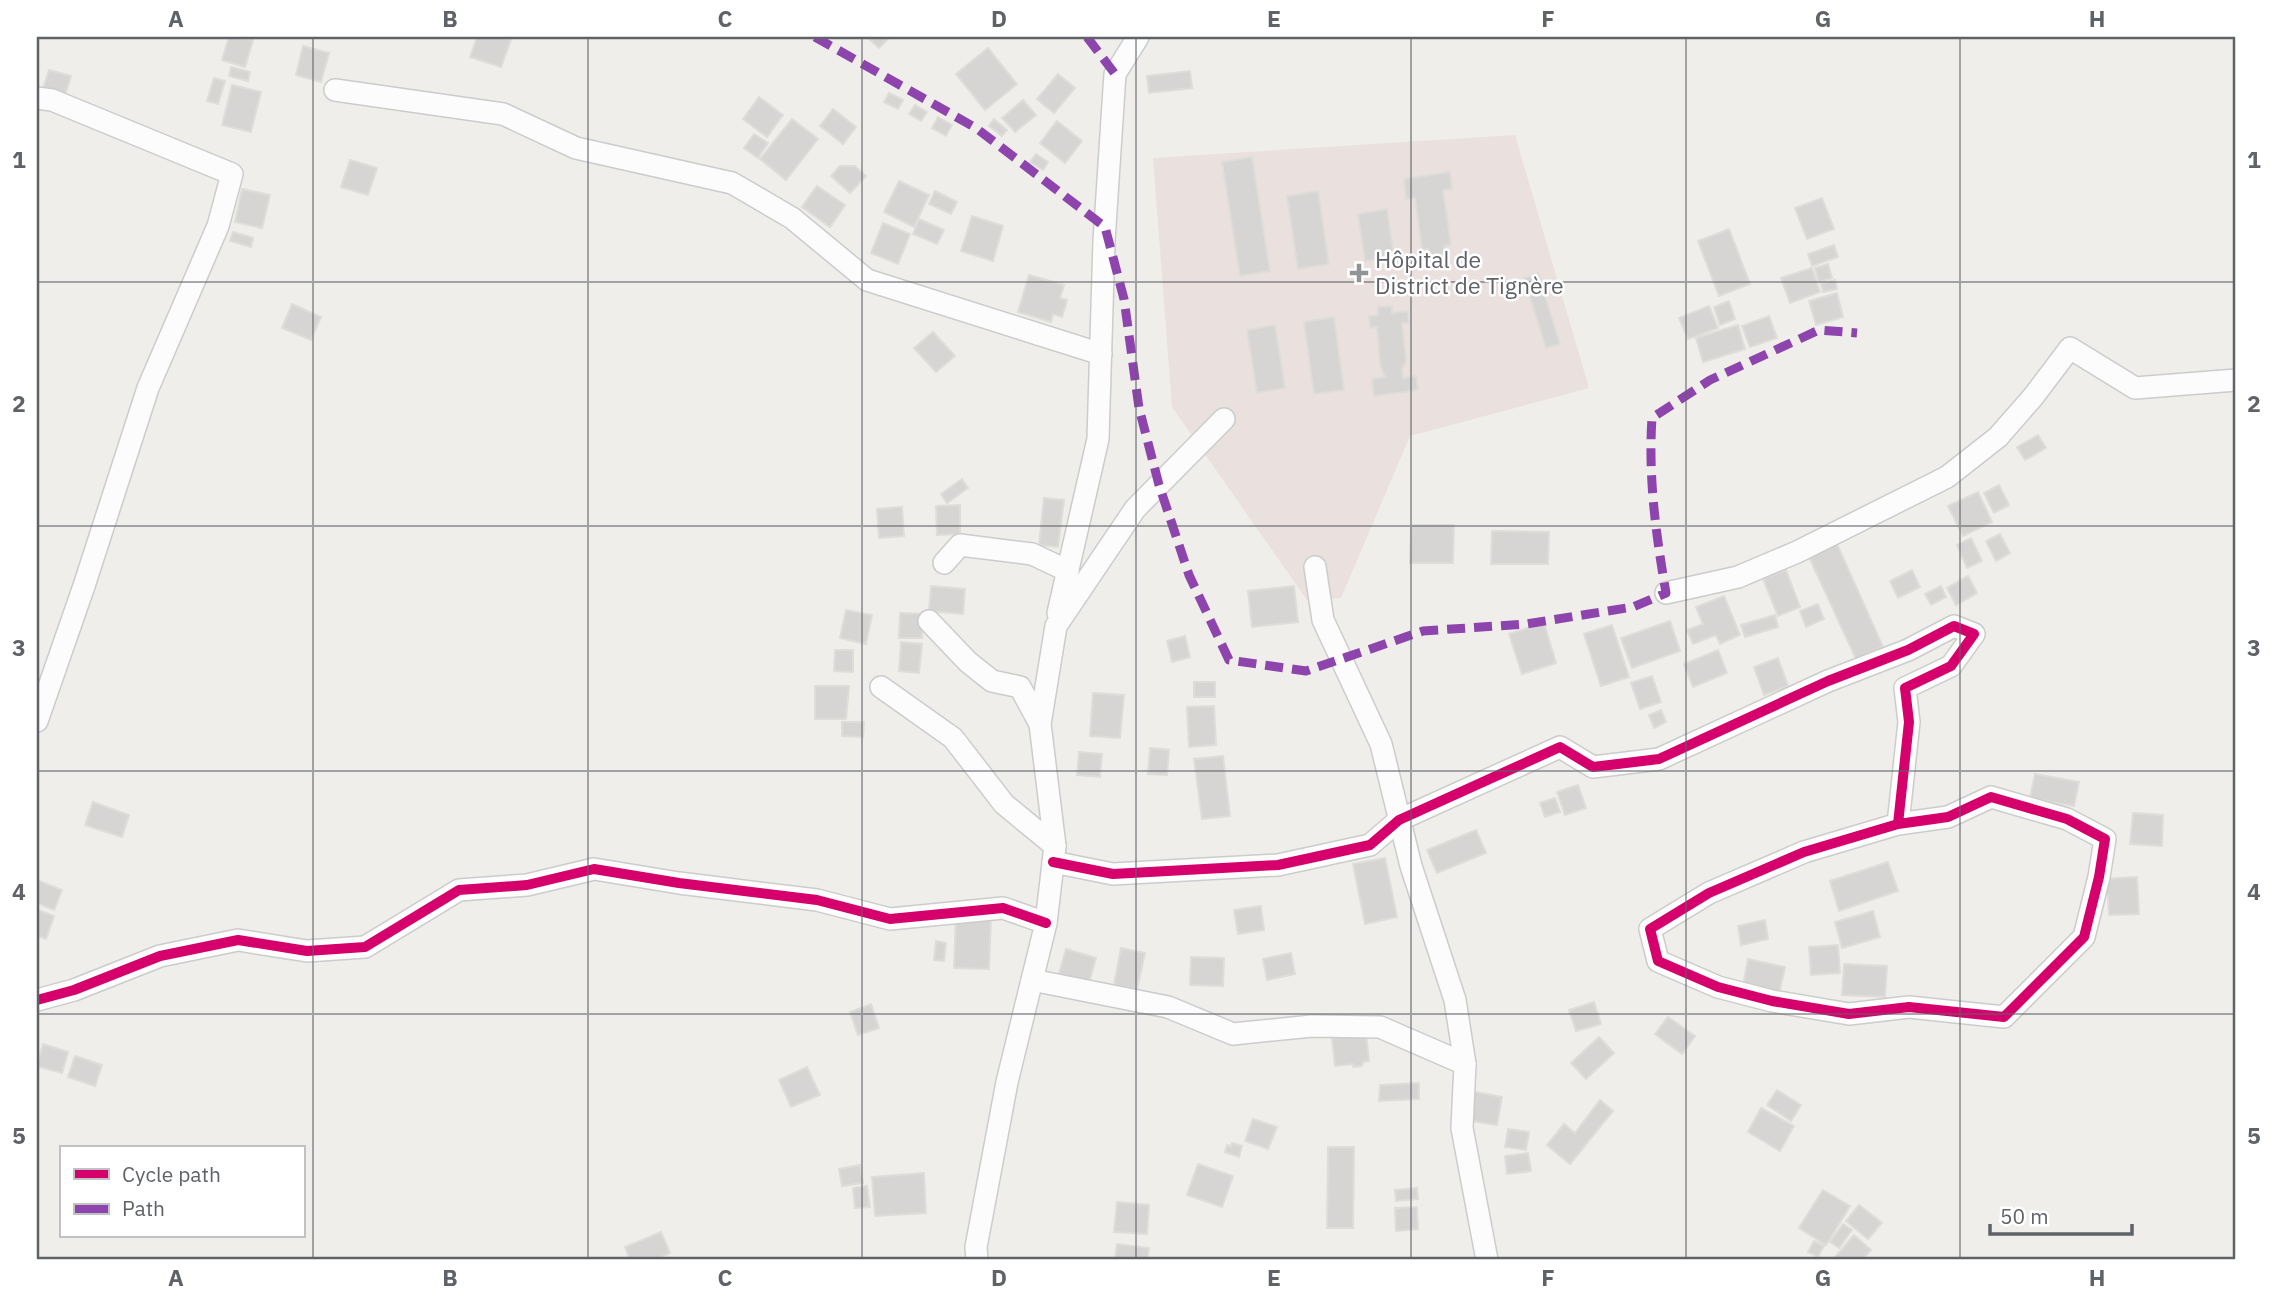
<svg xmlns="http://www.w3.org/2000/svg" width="2273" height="1297" font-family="'IBM Plex Sans',sans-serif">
  <rect width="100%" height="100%" fill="#efeeea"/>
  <!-- medical -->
  <polygon fill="#eae0de" points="1515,135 1589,388 1410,436 1341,598 1307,600 1172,407 1153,158"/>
  <!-- building -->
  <g fill="#d6d5d3" stroke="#deddd9" stroke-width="2">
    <polygon points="229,37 253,40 245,67 222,60"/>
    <polygon points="477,37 500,37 511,40 501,67 470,57"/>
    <polygon points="867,37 890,37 879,48"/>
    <polygon points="303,46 329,53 321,82 296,75"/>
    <polygon points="988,48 1017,84 985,110 956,74"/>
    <polygon points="231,67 250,72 248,81 229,76"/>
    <polygon points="49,70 71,76 64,98 42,92"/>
    <polygon points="1190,71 1192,88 1149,93 1147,76"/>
    <polygon points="1058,74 1075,88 1054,113 1037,99"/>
    <polygon points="214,78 225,81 218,104 207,101"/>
    <polygon points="232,85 261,92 251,132 222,125"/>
    <polygon points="889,93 903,100 898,109 884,102"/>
    <polygon points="759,97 783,115 767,137 743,119"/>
    <polygon points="1023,100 1036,115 1015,132 1002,118"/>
    <polygon points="915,105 927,112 921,121 909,114"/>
    <polygon points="833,109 856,127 843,144 820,126"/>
    <polygon points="938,117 952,125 946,136 932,128"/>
    <polygon points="792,119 818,139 786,180 760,159"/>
    <polygon points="994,119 1007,130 1002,136 989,126"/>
    <polygon points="1057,121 1082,141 1065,163 1040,143"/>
    <polygon points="754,134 768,143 758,158 744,148"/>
    <polygon points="1036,154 1048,162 1043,170 1030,162"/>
    <polygon points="1252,157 1270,271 1240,276 1222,162"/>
    <polygon points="350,160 377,168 368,195 341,187"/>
    <polygon points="840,166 855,166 866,176 850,193 831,176"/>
    <polygon points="1450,172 1452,189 1443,190 1451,245 1444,246 1445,254 1429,256 1428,249 1422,250 1415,198 1406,199 1404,179"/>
    <polygon points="899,181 929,195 914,227 884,212"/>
    <polygon points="817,186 845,205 830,227 802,207"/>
    <polygon points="242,189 270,195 262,228 235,222"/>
    <polygon points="935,191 957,202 951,214 929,204"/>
    <polygon points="1318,191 1329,264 1298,269 1287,196"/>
    <polygon points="1822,198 1834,229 1807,239 1795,208"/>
    <polygon points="1387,209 1394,257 1365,261 1358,214"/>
    <polygon points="972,216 1003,226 993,261 961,251"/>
    <polygon points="919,219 944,230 937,244 913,234"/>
    <polygon points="883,223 910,234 898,264 871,253"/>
    <polygon points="1729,229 1750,284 1719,296 1698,241"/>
    <polygon points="233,232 253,238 251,247 230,241"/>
    <polygon points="1834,245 1838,257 1812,266 1808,254"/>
    <polygon points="1828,264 1832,278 1819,282 1815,268"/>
    <polygon points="1812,268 1820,292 1790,303 1781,278"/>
    <polygon points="1538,273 1560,344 1546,348 1524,278"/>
    <polygon points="1029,275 1064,285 1060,298 1067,300 1062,317 1053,314 1051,322 1018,312"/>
    <polygon points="1835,280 1837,289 1823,292 1821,284"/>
    <polygon points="1837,293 1843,317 1816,325 1809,301"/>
    <polygon points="1729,301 1735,319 1720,325 1714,307"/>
    <polygon points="292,304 321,317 311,340 282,328"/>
    <polygon points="1392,306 1392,313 1408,311 1409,323 1402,323 1406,361 1402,369 1403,378 1416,376 1418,390 1374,396 1372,379 1385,377 1380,365 1377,327 1370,328 1369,316 1378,315 1378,307"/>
    <polygon points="1709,306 1718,328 1688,339 1679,318"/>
    <polygon points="1769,316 1777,338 1750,347 1742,326"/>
    <polygon points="1334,317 1344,390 1314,394 1304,322"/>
    <polygon points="1275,325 1285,388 1257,393 1247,330"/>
    <polygon points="1738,325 1745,349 1703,362 1696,338"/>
    <polygon points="933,332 955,356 936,372 914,348"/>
    <polygon points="2038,435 2046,448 2025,460 2017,447"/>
    <polygon points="962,479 968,488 947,503 941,494"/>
    <polygon points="1999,485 2009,505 1994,513 1984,493"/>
    <polygon points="1978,492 1992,522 1963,536 1948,506"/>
    <polygon points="1044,498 1064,500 1058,547 1039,545"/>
    <polygon points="960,505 960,534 937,535 936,506"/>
    <polygon points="902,507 904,536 879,538 877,509"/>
    <polygon points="1411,525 1454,525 1453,563 1410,563"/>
    <polygon points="1492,531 1549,532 1548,564 1491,564"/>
    <polygon points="2000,534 2010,553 1996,561 1986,541"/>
    <polygon points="1971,538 1982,561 1967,568 1957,545"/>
    <polygon points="1837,544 1883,647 1856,659 1809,557"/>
    <polygon points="1786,570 1800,607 1778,616 1763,579"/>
    <polygon points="1912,570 1920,587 1898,598 1890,581"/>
    <polygon points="1968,576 1977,593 1956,605 1947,588"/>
    <polygon points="931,586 965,589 963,614 929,611"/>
    <polygon points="1294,586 1298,622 1252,627 1248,591"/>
    <polygon points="1941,586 1946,597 1931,605 1925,594"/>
    <polygon points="1724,596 1740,635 1720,644 1716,635 1693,644 1687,630 1703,624 1696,607"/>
    <polygon points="1818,604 1824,619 1806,627 1800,611"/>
    <polygon points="846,610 872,615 866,644 840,638"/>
    <polygon points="900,613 923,614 922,638 899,638"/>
    <polygon points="1775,615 1778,627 1745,637 1741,625"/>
    <polygon points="1670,621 1680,651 1632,668 1621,638"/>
    <polygon points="1544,623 1556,663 1522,674 1509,634"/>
    <polygon points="1612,625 1629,677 1601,686 1584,634"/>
    <polygon points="1185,636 1190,657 1172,662 1167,641"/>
    <polygon points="901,642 922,644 919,673 899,671"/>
    <polygon points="835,650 853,650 853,672 834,671"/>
    <polygon points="1718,650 1727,673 1693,687 1684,664"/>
    <polygon points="1778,658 1788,686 1764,695 1754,667"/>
    <polygon points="1652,676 1661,702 1640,709 1631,683"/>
    <rect x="1194" y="682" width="21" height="15"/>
    <polygon points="815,686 849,686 846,719 815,719"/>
    <polygon points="1093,693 1124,695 1120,738 1090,736"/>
    <polygon points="1214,706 1216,745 1189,747 1187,707"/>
    <polygon points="1661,710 1666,722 1654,728 1649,715"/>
    <polygon points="842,722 864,722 863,737 842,736"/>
    <polygon points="1150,748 1169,750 1167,775 1148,774"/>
    <polygon points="1079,752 1102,754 1100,777 1077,775"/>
    <polygon points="1223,756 1230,816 1202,819 1194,759"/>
    <polygon points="2035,774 2079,782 2074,806 2030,798"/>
    <polygon points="1578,785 1586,808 1565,815 1557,792"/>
    <polygon points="1555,798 1560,812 1545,817 1540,803"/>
    <polygon points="93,802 129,815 122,837 85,825"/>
    <polygon points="2133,813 2163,815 2162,846 2130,844"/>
    <polygon points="1476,830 1486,853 1437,873 1427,850"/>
    <polygon points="1385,858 1397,917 1365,924 1353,864"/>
    <polygon points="1888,862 1898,891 1839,911 1830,881"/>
    <polygon points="2137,877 2139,914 2109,915 2108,895 2100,896 2100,879"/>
    <polygon points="37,880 62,890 54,910 37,903"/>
    <polygon points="1261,906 1264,930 1238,934 1234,910"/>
    <polygon points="38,910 54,916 46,939 37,936"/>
    <polygon points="1873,911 1880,937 1842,948 1835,922"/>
    <polygon points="956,916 991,917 989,969 954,968"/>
    <polygon points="1765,920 1768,939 1741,945 1738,926"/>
    <polygon points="936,941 946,943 944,961 934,960"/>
    <polygon points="1838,945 1840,973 1811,975 1809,947"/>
    <polygon points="1121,948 1145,953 1137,989 1114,985"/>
    <polygon points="1066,949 1096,958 1088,986 1058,977"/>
    <polygon points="1291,953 1295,974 1267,980 1263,959"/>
    <polygon points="1191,957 1224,958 1223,986 1190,985"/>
    <polygon points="1748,959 1785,967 1779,994 1743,986"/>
    <polygon points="1844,964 1887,966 1885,997 1842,995"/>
    <polygon points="1594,1002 1601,1024 1576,1031 1569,1010"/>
    <polygon points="871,1004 879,1028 858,1035 850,1012"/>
    <polygon points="1668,1017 1695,1036 1682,1054 1655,1034"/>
    <polygon points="1366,1034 1369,1061 1363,1062 1362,1066 1353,1067 1353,1064 1335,1066 1332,1038"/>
    <polygon points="1599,1037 1614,1053 1586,1079 1571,1063"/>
    <polygon points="43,1044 68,1052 62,1073 37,1066"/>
    <polygon points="75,1056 102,1065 95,1086 68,1077"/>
    <polygon points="807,1067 820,1095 791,1107 779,1080"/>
    <polygon points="1419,1083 1419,1099 1379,1101 1380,1085"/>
    <polygon points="1777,1090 1801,1105 1791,1121 1767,1105"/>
    <polygon points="1471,1091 1502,1097 1497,1125 1466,1120"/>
    <polygon points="1600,1100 1613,1111 1570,1164 1547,1145 1564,1124 1575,1133"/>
    <polygon points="1761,1108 1794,1126 1780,1151 1748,1132"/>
    <polygon points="1253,1119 1277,1127 1268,1149 1245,1141"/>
    <polygon points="1508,1129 1529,1132 1526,1150 1505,1147"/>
    <polygon points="1232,1143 1242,1146 1239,1157 1225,1152 1227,1145 1231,1147"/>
    <polygon points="1328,1147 1354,1147 1353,1228 1327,1228"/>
    <polygon points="1528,1153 1531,1171 1507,1174 1505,1156"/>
    <polygon points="1198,1164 1233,1176 1222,1207 1187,1195"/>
    <polygon points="860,1165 863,1183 842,1186 839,1169"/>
    <polygon points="924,1173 926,1213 875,1216 872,1177"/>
    <polygon points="867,1186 870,1207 855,1208 853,1188"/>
    <polygon points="1417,1188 1418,1199 1396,1201 1395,1190"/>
    <polygon points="1823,1190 1850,1206 1826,1245 1799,1228"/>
    <polygon points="1117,1202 1149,1205 1147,1234 1114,1232"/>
    <polygon points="1859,1205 1882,1223 1868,1239 1846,1221"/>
    <polygon points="1417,1207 1418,1229 1396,1231 1395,1208"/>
    <polygon points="1843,1224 1852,1230 1839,1248 1830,1242"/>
    <polygon points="661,1232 670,1253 661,1257 662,1260 630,1260 625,1247"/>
    <polygon points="1854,1235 1871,1250 1862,1260 1838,1260 1835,1257"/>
    <polygon points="1814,1241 1824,1246 1818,1257 1808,1252"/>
    <polygon points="1117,1244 1149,1248 1147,1260 1115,1259"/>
  </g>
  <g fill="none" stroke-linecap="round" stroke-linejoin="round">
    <!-- minor casing -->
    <g stroke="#cbcccc" stroke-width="24">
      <g id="minor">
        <polyline points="335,90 503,114 576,148 732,183 792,218 867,280 1101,354"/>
        <polyline points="37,98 52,100 232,174 218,226 148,388 84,586 37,721"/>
        <polyline points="944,563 960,545 1032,554 1068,571"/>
        <polyline points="1315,567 1323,620 1381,744 1411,866 1455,1000 1465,1064 1462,1128 1487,1260"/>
        <polyline points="1666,593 1738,577 1797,552 1947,477 1998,437 2033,397 2070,348 2135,388 2236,380"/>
        <polyline points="1058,613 1098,439 1104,241 1115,74 1138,37"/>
        <polyline points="929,621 968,662 992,681 1020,687 1040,724"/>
        <polyline points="881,687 953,738 1004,804 1055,846"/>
        <polyline points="1053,862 1113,874 1278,865 1370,845 1399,820 1560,747 1593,767 1659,759 1828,681 1908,650 1954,626 1974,634 1951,666 1905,688 1909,722 1898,824 1948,817 1991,797 2067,819 2105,839 2099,877 2084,937 2004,1017 1909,1007 1849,1014 1772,1001 1718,987 1658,961 1650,929 1709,893 1804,852 1898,824"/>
        <polyline points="1032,980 1168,1007 1233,1034 1312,1026 1380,1027 1465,1064"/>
        <polyline points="37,1000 74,990 160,956 238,940 307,951 365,947 459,890 527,885 594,869 679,883 817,900 890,919 1003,908 1046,923"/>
        <polyline points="977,1260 976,1247 1007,1082 1046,923 1055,846 1040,724 1056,626 1135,509 1224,419"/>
      </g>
    </g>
    <!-- minor -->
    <use href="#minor" stroke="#fdfcfc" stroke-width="21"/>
    <!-- quiet -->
    <g stroke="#8e44ad" stroke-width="9" stroke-dasharray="18 9" stroke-linecap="butt">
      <path d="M815,37L976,128L1105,227L1124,299L1139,408L1159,485L1189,575L1229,660L1306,671L1423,631L1526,624L1633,607L1666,593C1656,535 1648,477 1652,418L1710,380L1819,330L1857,333"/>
      <polyline points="1087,37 1115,74"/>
    </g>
    <!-- cycleway casing -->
    <g stroke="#fff" stroke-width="15">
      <g id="cycleway">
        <polyline points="1053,862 1113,874 1278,865 1370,845 1399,820 1560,747 1593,767 1659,759 1828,681 1908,650 1954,626 1974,634 1951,666 1905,688 1909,722 1898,824 1948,817 1991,797 2067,819 2105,839 2099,877 2084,937 2004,1017 1909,1007 1849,1014 1772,1001 1718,987 1658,961 1650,929 1709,893 1804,852 1898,824"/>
        <polyline points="37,1000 74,990 160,956 238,940 307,951 365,947 459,890 527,885 594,869 679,883 817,900 890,919 1003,908 1046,923"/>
      </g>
    </g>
    <!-- cycleway -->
    <use href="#cycleway" stroke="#d6006c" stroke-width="10"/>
  </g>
  <!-- grid -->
  <path fill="none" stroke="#5f6368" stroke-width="2" stroke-opacity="0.55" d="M313,37V1260M588,37V1260M862,37V1260M1136,37V1260M1411,37V1260M1686,37V1260M1960,37V1260M37,282H2236M37,526H2236M37,771H2236M37,1014H2236"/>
  <!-- markers -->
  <path fill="#919496" stroke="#fff" stroke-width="2.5" d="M1355.5 262.5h7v7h7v7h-7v7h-7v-7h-7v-7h7z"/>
  <g text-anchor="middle" stroke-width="5" stroke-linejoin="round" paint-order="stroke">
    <!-- poi labels -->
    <g font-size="23" fill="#5f6368" stroke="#fff" text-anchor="start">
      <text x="1375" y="268">Hôpital de<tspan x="1375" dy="26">District de Tignère</tspan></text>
    </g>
  </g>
  <!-- border -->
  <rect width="2273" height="1297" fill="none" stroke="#ffffff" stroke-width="77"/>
  <!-- legend -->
  <rect x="60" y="1146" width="245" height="91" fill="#ffffff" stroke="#bfc1c3" stroke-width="2"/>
  <rect x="74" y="1169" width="35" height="10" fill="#d6006c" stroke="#bfc1c3" stroke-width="2"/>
  <text x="122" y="1182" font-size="21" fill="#5f6368">Cycle path</text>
  <rect x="74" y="1204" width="35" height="10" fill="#8e44ad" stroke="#bfc1c3" stroke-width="2"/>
  <text x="122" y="1216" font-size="21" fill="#5f6368">Path</text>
  <!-- scale -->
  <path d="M1990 1224v10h142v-10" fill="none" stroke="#5f6368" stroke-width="3.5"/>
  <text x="2000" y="1224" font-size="21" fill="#5f6368" stroke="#ffffff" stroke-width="5" paint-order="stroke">50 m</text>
  <rect x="38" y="38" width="2196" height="1220" fill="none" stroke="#5f6368" stroke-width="2.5"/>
  <g font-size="23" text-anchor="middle" font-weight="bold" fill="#5f6368">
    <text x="176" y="27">A</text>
    <text x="450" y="27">B</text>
    <text x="725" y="27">C</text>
    <text x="999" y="27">D</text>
    <text x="1274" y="27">E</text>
    <text x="1548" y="27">F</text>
    <text x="1823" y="27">G</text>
    <text x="2097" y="27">H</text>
    <text x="19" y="168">1</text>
    <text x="2254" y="168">1</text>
    <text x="19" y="412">2</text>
    <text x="2254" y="412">2</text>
    <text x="19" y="656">3</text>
    <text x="2254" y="656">3</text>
    <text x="19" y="900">4</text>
    <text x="2254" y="900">4</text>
    <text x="19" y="1144">5</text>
    <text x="2254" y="1144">5</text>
    <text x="176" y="1286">A</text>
    <text x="450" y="1286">B</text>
    <text x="725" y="1286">C</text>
    <text x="999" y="1286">D</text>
    <text x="1274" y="1286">E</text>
    <text x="1548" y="1286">F</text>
    <text x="1823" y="1286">G</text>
    <text x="2097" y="1286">H</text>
  </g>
</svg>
